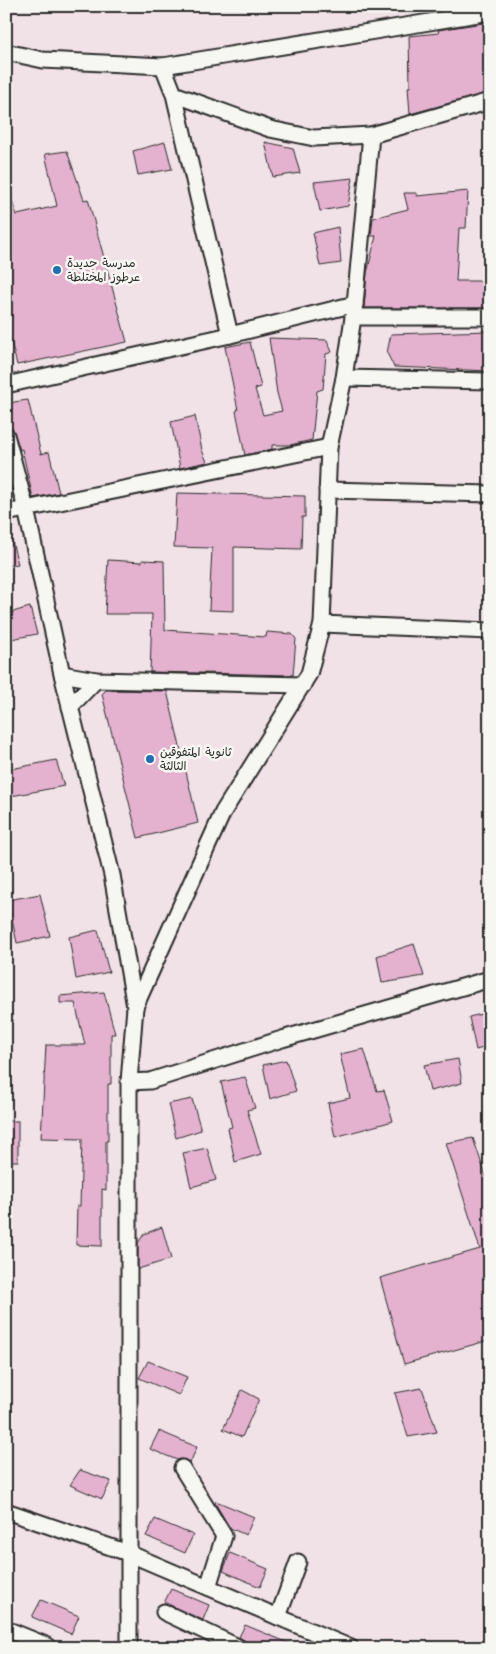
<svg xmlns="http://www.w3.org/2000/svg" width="496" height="1654" font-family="Kalam,'Playpen Sans Arabic',sans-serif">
  <rect width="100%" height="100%" fill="#f1e2e8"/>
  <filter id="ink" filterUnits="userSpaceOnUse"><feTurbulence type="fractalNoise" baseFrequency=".02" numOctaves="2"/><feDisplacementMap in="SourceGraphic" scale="10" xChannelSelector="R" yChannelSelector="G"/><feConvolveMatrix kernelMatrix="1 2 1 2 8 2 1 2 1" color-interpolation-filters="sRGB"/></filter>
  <g filter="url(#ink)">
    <!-- building -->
    <g fill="#e4b2cf" stroke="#2b2b2b">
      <polygon points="490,22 490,92 410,114 408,87 410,87 409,36 439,33 438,30"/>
      <polygon points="165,142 172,169 138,175 133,151"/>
      <polygon points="265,142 293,148 300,173 273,177"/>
      <polygon points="67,151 84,200 88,199 127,342 17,365 6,322 6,189 8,189 17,215 57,206 45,154"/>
      <polygon points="353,178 348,206 320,211 314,182"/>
      <polygon points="468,191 466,228 459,228 456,281 490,281 490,308 364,308 367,273 376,236 371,236 373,218 408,209 404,193 417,193 417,196"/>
      <polygon points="338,227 341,263 320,266 313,233"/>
      <polygon points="490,331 490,371 394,367 387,353 391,334"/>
      <polygon points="269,338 327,340 332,352 326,354 323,389 317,391 312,440 290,445 272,445 272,449 245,455 236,411 238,410 225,347 250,342 261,387 255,389 263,415 282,411 277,393"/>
      <polygon points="28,400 41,454 49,452 59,493 33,498 22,449 20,450 13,429 6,426 6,407 14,402"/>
      <polygon points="195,416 202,450 207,462 180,468 171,422"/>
      <polygon points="177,493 305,496 305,517 302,517 301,549 234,547 234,611 209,610 212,548 174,547"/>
      <polygon points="6,534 10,534 18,564 6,566"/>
      <polygon points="108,560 142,562 142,560 164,561 165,630 266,637 267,632 292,634 296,639 293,675 150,672 152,614 105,614"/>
      <polygon points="30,607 37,634 6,640 6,614"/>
      <polygon points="106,690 167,691 198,823 138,838 102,694"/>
      <polygon points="56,760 64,786 6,797 6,770"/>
      <polygon points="40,894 50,936 17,943 8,900"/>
      <polygon points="98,930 109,972 76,979 69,937"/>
      <polygon points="414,944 424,976 382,983 377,956"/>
      <polygon points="104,992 115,1034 111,1034 111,1084 108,1084 108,1141 106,1141 106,1190 102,1189 102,1246 76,1245 77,1206 80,1206 82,1139 41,1138 46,1045 85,1045 75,1003 60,1003 60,996"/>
      <polygon points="490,1012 490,1046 476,1050 469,1017"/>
      <polygon points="364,1049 377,1091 384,1090 393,1121 335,1137 328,1103 350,1098 340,1054"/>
      <polygon points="458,1059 462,1083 430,1091 424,1065"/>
      <polygon points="286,1060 296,1091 270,1099 263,1065"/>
      <polygon points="245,1077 255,1108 247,1110 261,1154 235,1162 228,1128 232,1127 221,1082"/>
      <polygon points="192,1099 201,1130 176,1138 168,1104"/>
      <rect x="6" y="1121" width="12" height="40"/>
      <polygon points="473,1138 490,1188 490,1340 404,1364 380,1278 480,1249 446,1143"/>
      <polygon points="207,1148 216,1180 191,1187 183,1153"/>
      <polygon points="162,1227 171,1259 138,1269 138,1243 144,1234"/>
      <polygon points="148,1361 187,1377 179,1395 139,1378"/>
      <polygon points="422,1388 437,1432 408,1437 395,1393"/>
      <polygon points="242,1390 259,1399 242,1437 223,1429"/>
      <polygon points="159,1431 197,1447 190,1463 186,1460 181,1459 177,1460 150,1449"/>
      <polygon points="80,1470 111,1481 102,1499 70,1485"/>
      <polygon points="216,1501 254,1517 246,1535 230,1528 215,1503"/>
      <polygon points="155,1519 193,1535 185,1553 146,1536"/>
      <polygon points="230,1553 268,1569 260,1587 223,1571"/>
      <polygon points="171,1589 209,1605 203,1620 164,1603"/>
      <polygon points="41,1600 79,1616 71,1634 32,1617"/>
      <polygon points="245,1625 301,1648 250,1648 247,1642 239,1637"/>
    </g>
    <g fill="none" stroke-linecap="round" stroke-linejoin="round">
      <!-- minor casing -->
      <g stroke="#2b2b2b" stroke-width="19">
        <g id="minor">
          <polyline points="6,52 43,60 163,66 490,12"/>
          <polyline points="163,66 174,94 270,129 314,138 371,135"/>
          <polyline points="174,94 230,335"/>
          <polyline points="353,317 490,317"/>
          <polyline points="344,378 490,381"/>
          <polyline points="6,385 230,335 355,304"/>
          <polyline points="6,435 26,509 62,674 112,875 135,1007 129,1082 129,1648"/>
          <polyline points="327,490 490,494"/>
          <polyline points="6,513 329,447"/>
          <polyline points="322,624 490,631"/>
          <polyline points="62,674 96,680 303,685"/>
          <polyline points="70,707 96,680"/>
          <polyline points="135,1007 223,812 309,674 322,624 329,447 344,378 355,304 371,135 490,101"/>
          <polyline points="129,1082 150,1081 282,1039 490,979"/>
          <polyline points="182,1468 224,1536 208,1587"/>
          <polyline points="6,1511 128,1553 351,1648"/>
          <polyline points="164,1612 240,1648"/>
          <polyline points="278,1617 298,1562"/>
          <polyline points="6,1629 48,1646"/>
        </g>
      </g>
      <!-- minor -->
      <use href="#minor" stroke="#f6f6f2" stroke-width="15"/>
    </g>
  </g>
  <!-- markers -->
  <g fill="#1f6fb2" stroke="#f6f6f2" stroke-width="2">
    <circle cx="57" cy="270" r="5"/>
    <circle cx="150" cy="759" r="5"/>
  </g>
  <g text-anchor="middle" stroke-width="5" stroke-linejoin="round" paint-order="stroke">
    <!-- poi labels -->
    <g font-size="12" fill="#2b2b2b" stroke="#f6f6f2" text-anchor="start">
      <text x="67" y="267">مدرسة جديدة<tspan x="67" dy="14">عرطوز المختلطة</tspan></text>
      <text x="160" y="756">ثانوية المتفوقين<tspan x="160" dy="14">الثالثة</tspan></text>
    </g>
  </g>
  <!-- margin -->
  <rect width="496" height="1654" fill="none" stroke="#f6f6f2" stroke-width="25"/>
  <rect x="12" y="12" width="471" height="1629" fill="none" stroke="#2b2b2b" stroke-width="2" filter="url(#ink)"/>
</svg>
